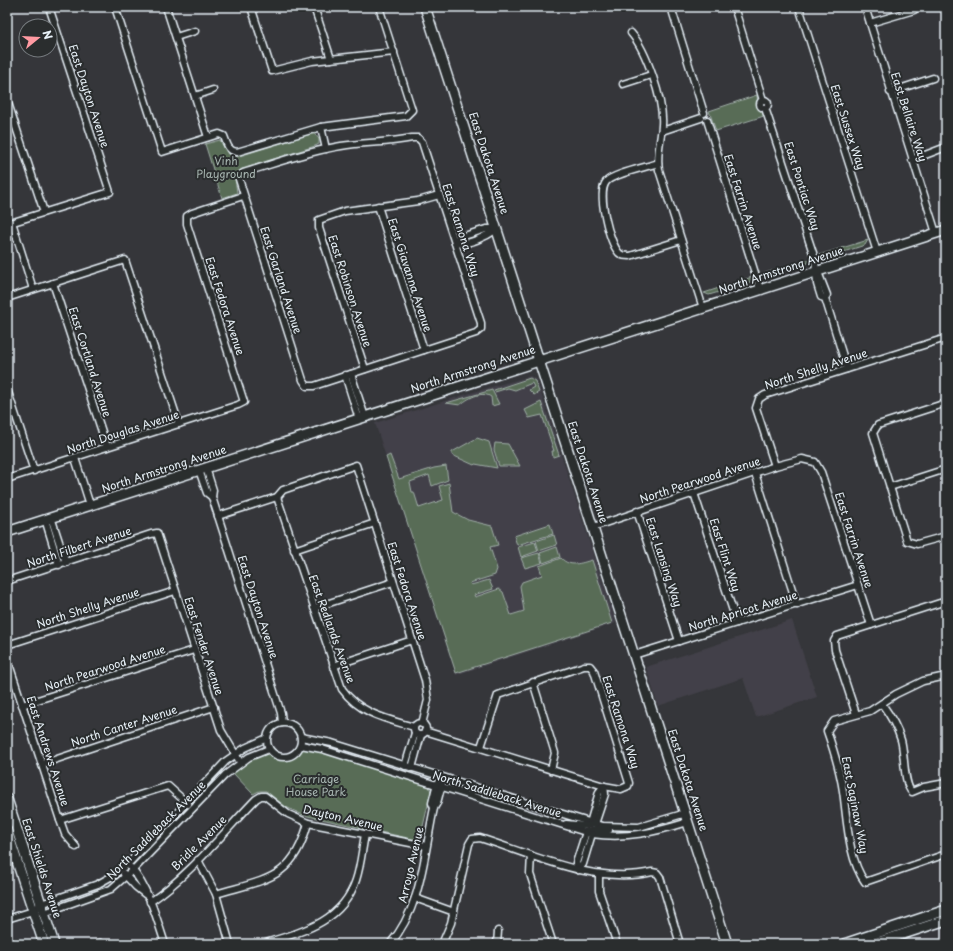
<svg xmlns="http://www.w3.org/2000/svg" width="953" height="951" font-family="'Playpen Sans',sans-serif">
  <rect width="100%" height="100%" fill="#35363a"/>
  <filter id="ink" filterUnits="userSpaceOnUse"><feTurbulence type="fractalNoise" baseFrequency=".025" numOctaves="2"/><feDisplacementMap in="SourceGraphic" scale="8" xChannelSelector="R" yChannelSelector="G"/><feConvolveMatrix kernelMatrix="1 2 1 2 8 2 1 2 1" color-interpolation-filters="sRGB"/></filter>
  <g filter="url(#ink)">
    <!-- built -->
    <g fill="#424048">
      <polygon points="530,376 537,380 616,623 456,675 375,423 467,394"/>
      <polygon points="792,620 817,697 756,717 743,678 658,706 646,667"/>
    </g>
    <!-- green -->
    <g fill="#586c57" stroke="#a0aea8">
      <polygon points="757,95 758,106 764,116 716,131 709,111"/>
      <polygon points="311,134 315,134 319,139 319,144 315,146 242,169 235,178 237,193 222,198 205,144 220,140 227,153 236,157"/>
      <polygon points="868,240 865,245 825,258 819,255"/>
      <polygon points="810,259 807,264 767,277 762,274"/>
      <polygon points="752,277 749,283 709,295 704,293"/>
      <polygon points="530,378 535,381 539,392 534,395 529,390 534,387 532,383 515,390 508,388 495,392 494,390"/>
      <path d="M492,390L499,404L492,406L491,397C481,390 467,399 460,405L446,403Z"/>
      <polygon points="541,402 559,455 553,457 552,451 554,451 542,415 529,418 525,410"/>
      <polygon points="477,438 489,442 497,468 475,464 474,465 452,455 452,452"/>
      <polygon points="495,443 508,444 520,466 499,466 494,450"/>
      <path d="M390,455L399,479L434,468L446,466L448,480L432,486L429,475L410,482L412,492H414L419,508L443,500L439,486L449,483L453,512L468,520L492,526L498,545L490,547L497,569L495,575L470,583L471,585L489,580L493,589L474,595L475,597L499,589L503,592L511,615L524,611L520,586L522,582L542,575L539,566L561,558C570,568 581,563 592,560L612,623L456,673L386,457Z"/>
      <polygon points="550,524 553,534 517,545 514,536"/>
      <polygon points="554,535 557,545 539,551 536,541"/>
      <polygon points="535,542 538,551 521,557 518,547"/>
      <polygon points="557,547 560,557 543,563 540,553"/>
      <polygon points="539,553 542,563 525,568 521,558"/>
      <polygon points="307,748 429,785 431,792 420,839 417,840 303,815 286,807 266,791 259,791 253,794 232,772 258,755 267,753 274,758 285,760 295,758 301,751"/>
    </g>
    <g fill="none" stroke-linecap="round" stroke-linejoin="round">
      <!-- street casing -->
      <g stroke="#e8f1f8" stroke-width="9">
        <g id="street">
          <path d="M115,7L162,152L219,134L224,136C227,144 228,151 237,152L321,127L406,116L412,110L379,7"/>
          <polyline points="166,7 208,137"/>
          <polyline points="251,7 272,71 312,61 394,52"/>
          <polyline points="314,7 331,59"/>
          <polyline points="671,7 704,113"/>
          <polyline points="734,7 763,100"/>
          <polyline points="799,7 877,252"/>
          <polyline points="865,7 936,233"/>
          <polyline points="870,23 914,10"/>
          <path d="M631,33C646,50 664,101 662,125C661,141 656,154 659,170L703,308"/>
          <polyline points="176,37 195,31"/>
          <polyline points="623,84 651,75"/>
          <polyline points="890,92 933,78"/>
          <polyline points="195,96 213,90"/>
          <polyline points="7,100 44,212"/>
          <circle cx="764" cy="104" r="4"/>
          <polyline points="765,108 815,259 817,284 821,297 825,298"/>
          <polyline points="707,120 760,289"/>
          <polyline points="321,127 326,149"/>
          <polyline points="662,131 701,118"/>
          <path d="M412,138H418L422,142L481,323V329L476,333L314,386H307L303,380L239,179L243,173C276,163 308,151 341,146C365,142 389,143 412,138Z"/>
          <polyline points="912,160 946,147"/>
          <path d="M658,163C647,167 612,174 606,182C597,194 609,242 619,253C622,256 625,256 630,256L681,240"/>
          <polyline points="378,206 424,350"/>
          <polyline points="12,222 33,289"/>
          <polyline points="7,224 110,192 49,7"/>
          <path d="M486,229H497C487,236 468,246 455,243L458,238Z"/>
          <polyline points="818,272 827,295 825,298 847,369"/>
          <polyline points="53,283 107,447"/>
          <polyline points="7,298 125,260 179,424"/>
          <polyline points="365,369 319,228 319,220 345,211 418,201 439,195"/>
          <polyline points="351,374 365,417"/>
          <polyline points="345,375 359,419"/>
          <polyline points="7,389 34,471"/>
          <polyline points="946,403 878,425 873,433 907,541 917,544 946,536"/>
          <polyline points="75,458 90,505"/>
          <polyline points="775,466 756,408 759,399 765,395 946,338"/>
          <polyline points="206,468 213,490 212,497 281,713 282,723"/>
          <polyline points="199,470 207,493 212,497"/>
          <polyline points="755,473 797,605"/>
          <polyline points="7,479 238,405 244,402 187,224 187,216 192,213 243,196"/>
          <polyline points="890,487 946,469"/>
          <polyline points="694,493 737,623"/>
          <path d="M277,497L342,689C360,714 387,719 414,727"/>
          <polyline points="637,511 679,641"/>
          <polyline points="218,516 277,497 283,490 356,465 425,680 428,700 422,724"/>
          <polyline points="51,517 66,563"/>
          <polyline points="45,519 59,565"/>
          <polyline points="593,527 775,466 802,459 815,462 821,472 871,625"/>
          <polyline points="294,550 375,523"/>
          <polyline points="7,581 151,534 157,533 221,730 240,762"/>
          <polyline points="314,608 393,582"/>
          <polyline points="7,645 175,591"/>
          <polyline points="634,655 858,585"/>
          <polyline points="7,658 60,820 65,834 76,847"/>
          <polyline points="333,666 412,640"/>
          <path d="M946,676L923,681L896,694L870,711L834,721L827,731C834,751 840,771 843,791C847,818 848,859 865,882L946,854"/>
          <polyline points="533,682 555,753 551,770"/>
          <path d="M882,704C890,715 897,726 901,740C905,753 903,784 912,792L924,787L946,783"/>
          <polyline points="22,705 194,650"/>
          <polyline points="856,714 835,650 834,641 837,636 946,601"/>
          <circle cx="284" cy="740" r="17"/>
          <circle cx="420" cy="729" r="6"/>
          <polyline points="425,731 604,786 621,789 628,786 629,783 594,671 590,666 584,666 498,695 481,747"/>
          <polyline points="301,737 332,743 602,826 639,827 686,813"/>
          <path d="M301,745L322,749L592,834C627,839 656,832 688,822"/>
          <polyline points="42,764 214,707"/>
          <polyline points="405,766 415,733"/>
          <polyline points="412,768 421,735"/>
          <polyline points="434,808 432,803 437,783"/>
          <polyline points="60,820 168,786 188,804"/>
          <polyline points="590,823 599,792 604,786"/>
          <polyline points="566,824 587,826 595,824 605,794 604,786"/>
          <polyline points="531,855 530,874 553,944"/>
          <polyline points="198,860 216,894 230,944"/>
          <path d="M131,868C149,889 157,919 165,944"/>
          <polyline points="578,870 576,863 586,832 595,830 609,830"/>
          <polyline points="578,870 583,864 592,834"/>
          <polyline points="124,874 136,887 146,895"/>
          <polyline points="599,874 599,891 617,944"/>
          <path d="M216,894C266,879 293,880 308,823"/>
          <polyline points="415,898 454,912"/>
          <path d="M150,902C190,875 222,834 256,799L261,796H265L288,814L308,823L426,846"/>
          <polyline points="41,912 44,913 111,889 135,868 225,775 249,757 269,749"/>
          <polyline points="7,919 33,911 41,904 98,884 114,875 129,863 226,761 245,748 267,738"/>
          <polyline points="100,943 100,944"/>
          <path d="M262,944C301,932 342,923 356,880C361,865 362,849 365,835"/>
          <path d="M390,944C422,907 424,854 434,808L437,803L442,784"/>
          <path d="M442,944L451,923L469,844L472,839L480,838C534,855 595,885 652,872L657,873L660,877L680,944"/>
          <polyline points="497,944 498,931"/>
        </g>
      </g>
      <!-- secondary casing -->
      <g stroke="#e8f1f8" stroke-width="12">
        <g id="secondary">
          <polyline points="425,7 727,944"/>
          <polyline points="7,532 946,230"/>
          <polyline points="7,799 54,944"/>
          <polyline points="7,831 44,944"/>
          <polyline points="844,944 946,910"/>
          <polyline points="873,944 946,920"/>
        </g>
      </g>
      <!-- street -->
      <use href="#street" stroke="#2a2d2e" stroke-width="6"/>
      <!-- secondary -->
      <use href="#secondary" stroke="#2a2d2e" stroke-width="9"/>
    </g>
  </g>
  <g text-anchor="middle" stroke-width="4" stroke-linejoin="round" paint-order="stroke">
    <!-- street labels -->
    <g font-size="11" fill="#e8f1f8" stroke="#2a2d2e">
      <text transform="translate(89 96) rotate(72)" y="4">East Dayton Avenue</text>
      <text transform="translate(909 117) rotate(72)" y="4">East Bellaire Way</text>
      <text transform="translate(848 127) rotate(72)" y="4">East Sussex Way</text>
      <text transform="translate(489 163) rotate(72)" y="4">East Dakota Avenue</text>
      <text transform="translate(802 186) rotate(72)" y="4">East Pontiac Way</text>
      <text transform="translate(743 202) rotate(72)" y="4">East Farrin Avenue</text>
      <text transform="translate(461 230) rotate(72)" y="4">East Ramona Way</text>
      <text transform="translate(781 270) rotate(-18)" y="4">North Armstrong Avenue</text>
      <text transform="translate(410 275) rotate(72)" y="4">East Giavanna Avenue</text>
      <text transform="translate(281 280) rotate(72)" y="4">East Garland Avenue</text>
      <text transform="translate(350 291) rotate(72)" y="4">East Robinson Avenue</text>
      <text transform="translate(225 306) rotate(72)" y="4">East Fedora Avenue</text>
      <text transform="translate(90 362) rotate(72)" y="4">East Cortland Avenue</text>
      <text transform="translate(473 369) rotate(-18)" y="4">North Armstrong Avenue</text>
      <text transform="translate(816 369) rotate(-18)" y="4">North Shelly Avenue</text>
      <text transform="translate(123 432) rotate(-18)" y="4">North Douglas Avenue</text>
      <text transform="translate(164 469) rotate(-18)" y="4">North Armstrong Avenue</text>
      <text transform="translate(588 472) rotate(72)" y="4">East Dakota Avenue</text>
      <text transform="translate(700 480) rotate(-18)" y="4">North Pearwood Avenue</text>
      <text transform="translate(854 540) rotate(72)" y="4">East Farrin Avenue</text>
      <text transform="translate(79 547) rotate(-18)" y="4">North Filbert Avenue</text>
      <text transform="translate(725 555) rotate(72)" y="4">East Flint Way</text>
      <text transform="translate(664 562) rotate(72)" y="4">East Lansing Way</text>
      <text transform="translate(407 591) rotate(72)" y="4">East Fedora Avenue</text>
      <text transform="translate(258 607) rotate(72)" y="4">East Dayton Avenue</text>
      <text transform="translate(88 608) rotate(-18)" y="4">North Shelly Avenue</text>
      <text transform="translate(743 611) rotate(-17)" y="4">North Apricot Avenue</text>
      <text transform="translate(332 629) rotate(70)" y="4">East Redlands Avenue</text>
      <text transform="translate(204 646) rotate(72)" y="4">East Fender Avenue</text>
      <text transform="translate(105 668) rotate(-18)" y="4">North Pearwood Avenue</text>
      <text transform="translate(621 722) rotate(72)" y="4">East Ramona Way</text>
      <text transform="translate(124 726) rotate(-18)" y="4">North Canter Avenue</text>
      <text transform="translate(48 751) rotate(72)" y="4">East Andrews Avenue</text>
      <text transform="translate(688 780) rotate(72)" y="4">East Dakota Avenue</text>
      <text transform="translate(497 794) rotate(17)" y="4">North Saddleback Avenue</text>
      <text transform="translate(855 805) rotate(79)" y="4">East Saginaw Way</text>
      <text transform="translate(343 818) rotate(13)" y="4">Dayton Avenue</text>
      <text transform="translate(156 830) rotate(-45)" y="4">North Saddleback Avenue</text>
      <text transform="translate(199 843) rotate(-45)" y="4">Bridle Avenue</text>
      <text transform="translate(411 865) rotate(-77)" y="4">Arroyo Avenue</text>
      <text transform="translate(42 868) rotate(72)" y="4">East Shields Avenue</text>
    </g>
    <!-- park labels -->
    <g font-size="11" fill="#a7b5b0" stroke="#2a2d2e">
      <text x="226" y="165">Vinh<tspan x="226" dy="13">Playground</tspan></text>
      <text x="316" y="783">Carriage<tspan x="316" dy="13">House Park</tspan></text>
    </g>
  </g>
  <!-- margin -->
  <rect width="953" height="951" fill="none" stroke="#2a2d2e" stroke-width="24"/>
  <rect x="12" y="12" width="929" height="927" fill="none" stroke="#e8f1f8" stroke-width="1.5" filter="url(#ink)"/>
  <!-- north arrow -->
  <g transform="translate(38 38) rotate(72)"><circle r="19" fill="#2a2d2e" stroke="#767b7f"/>
  <path d="M0-3L7 15L0 10L-7 15Z" fill="#ff9aa2"/>
  <text y="-6" font-size="11" font-weight="bold" text-anchor="middle" fill="#e8f1f8">N</text>
  </g>
</svg>
